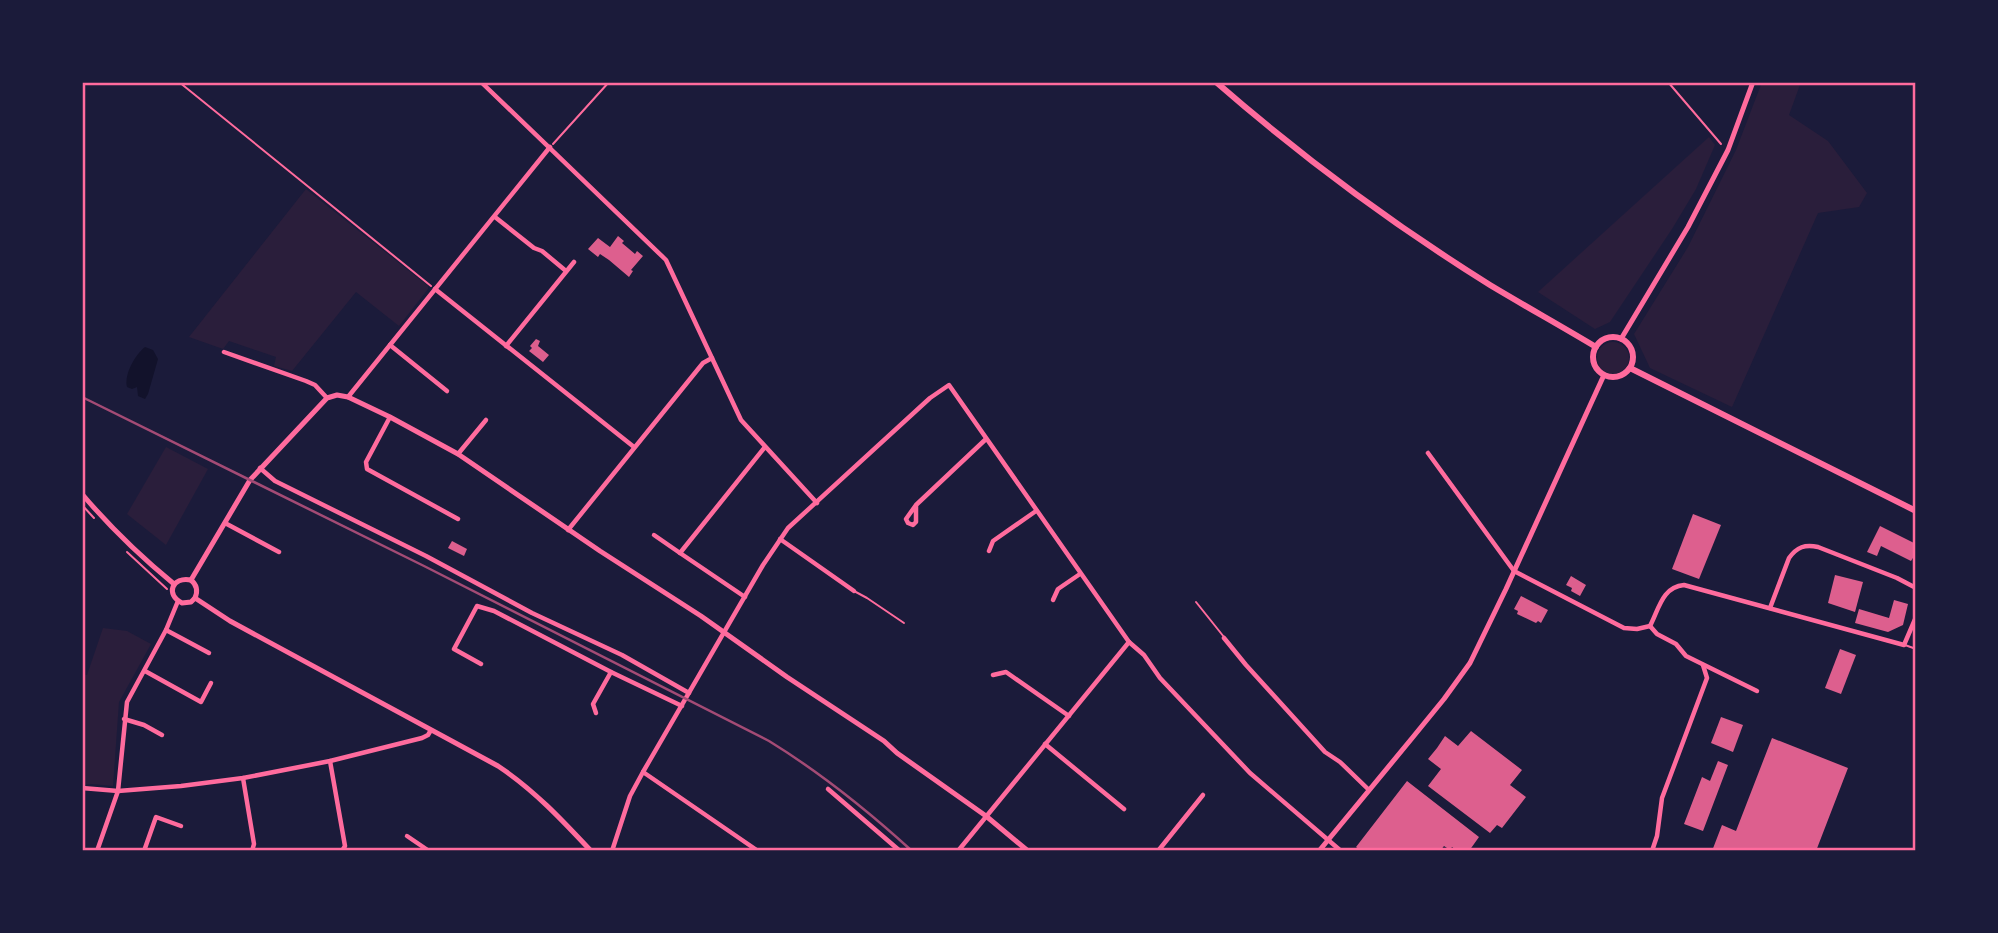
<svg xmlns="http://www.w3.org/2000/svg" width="1998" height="933" font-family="Manrope,sans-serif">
  <rect width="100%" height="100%" fill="#1b1b3a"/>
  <!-- green -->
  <g fill="#2a1e3b">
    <polygon points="1762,82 1801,82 1789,115 1828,141 1867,193 1859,207 1818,213 1732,407 1650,368 1634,334 1688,247 1736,150"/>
    <polygon points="1709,137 1715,145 1696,189 1672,229 1610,322 1595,329 1538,292"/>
    <polygon points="306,189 428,286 428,289 399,326 356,292 292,371 274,366 276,357 229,341 223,349 189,337"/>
    <circle cx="1613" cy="358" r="16"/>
    <polygon points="166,447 208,469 166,545 127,514"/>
    <polygon points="103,628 127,631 151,644 119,702 113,786 92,784 82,785 82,674 87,675"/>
  </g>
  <!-- water -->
  <path fill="#12122b" d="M145,347L153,350L158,359L148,394L145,399L138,396L137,387L132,389L127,387C124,374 135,355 145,347Z"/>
  <!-- building -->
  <g fill="#dd5f8e">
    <polygon points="618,236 624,241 622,243 635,254 637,251 643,256 631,270 633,271 629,277 609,260 600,254 598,257 588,249 598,238 610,247"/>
    <polygon points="536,339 540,341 538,346 549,355 543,362 529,351 532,348 530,346"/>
    <polygon points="1693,514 1721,525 1699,579 1672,569"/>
    <polygon points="1880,526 1916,544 1916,553 1911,561 1881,546 1877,556 1867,552"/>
    <polygon points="452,541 467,549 464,556 448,548"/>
    <polygon points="1835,575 1863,582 1855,612 1828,603"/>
    <polygon points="1571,576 1586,585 1580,596 1571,591 1572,588 1566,585"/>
    <polygon points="1521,596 1548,610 1541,623 1538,621 1536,623 1517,614 1518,611 1514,609"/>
    <polygon points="1894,600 1908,604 1903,625 1888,632 1855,623 1859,609 1889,618"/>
    <polygon points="1840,649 1856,655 1841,694 1825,688"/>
    <polygon points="1721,717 1743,725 1733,752 1711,743"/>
    <polygon points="1471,731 1522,770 1510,785 1526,797 1502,828 1497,825 1490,833 1428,786 1441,769 1428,759 1437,748 1445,736 1458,746"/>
    <polygon points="1772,738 1848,768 1816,851 1712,851 1722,825 1736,831"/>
    <polygon points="1718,761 1728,765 1703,831 1684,824 1702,777 1710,781"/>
    <polygon points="1407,781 1479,837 1469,851 1457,851 1452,847 1450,850 1444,846 1440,851 1361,851 1356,847"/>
  </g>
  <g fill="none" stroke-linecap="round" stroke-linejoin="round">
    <!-- path -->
    <g stroke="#ff6b9d" stroke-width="2">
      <polyline points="179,82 431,286"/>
      <polyline points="1668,82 1721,144"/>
      <polyline points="553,144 609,82"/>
      <polyline points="82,505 94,518"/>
      <polyline points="127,552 167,589"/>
    </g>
    <!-- service -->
    <g stroke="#ff6b9d" stroke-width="2">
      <polyline points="854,591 867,598 904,623"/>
      <polyline points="1196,602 1224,637"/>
      <polyline points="1905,645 1916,649"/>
    </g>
    <!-- minor -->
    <g stroke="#ff6b9d" stroke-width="4.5">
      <polyline points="481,82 666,260 741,420 817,503"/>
      <polyline points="495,217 534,248 542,251 566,271"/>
      <polyline points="435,289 634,447"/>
      <polyline points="390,345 447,391"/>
      <polyline points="506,346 574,262"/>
      <polyline points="224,352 306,381 315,385 327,398"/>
      <polyline points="348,397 550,147"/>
      <polyline points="390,417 366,462 367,469 458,519"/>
      <polyline points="1428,453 1514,571 1624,628 1637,629 1650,626"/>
      <polyline points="458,454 486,420"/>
      <polyline points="260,468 275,481 426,556 532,613 622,655 689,693"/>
      <polyline points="916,505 916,522 913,525 908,523 906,519 916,505 986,439"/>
      <polyline points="225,523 279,552"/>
      <polyline points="568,530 703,363 712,358"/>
      <polyline points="654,535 680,553"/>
      <polyline points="780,539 854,591"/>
      <polyline points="989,551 993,541 1036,511"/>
      <polyline points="745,597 680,553 765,447"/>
      <polyline points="1053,600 1058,589 1080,574"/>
      <path d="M1770,608L1789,558C1797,547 1805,544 1818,547L1897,578L1916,588"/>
      <path d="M1650,626C1659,609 1662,587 1684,585L1904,645L1916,617"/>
      <polyline points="1650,626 1657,634 1676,644 1686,656 1757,691"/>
      <polyline points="166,630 209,653"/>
      <polyline points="1224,638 1246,665 1325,752 1340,762 1369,790"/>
      <polyline points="481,664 454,649 477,606 494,611 611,672 682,706"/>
      <polyline points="145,671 201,702 211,683"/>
      <polyline points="993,675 1006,672 1069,716"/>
      <polyline points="596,713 593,704 611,672"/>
      <polyline points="124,719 144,725 162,735"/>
      <polyline points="1045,744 1124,809"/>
      <polyline points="330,761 345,846 342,851"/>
      <polyline points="643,772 758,851"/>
      <polyline points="243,778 254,844 252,851"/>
      <polyline points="82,788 118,791 181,786 243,778 330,761 422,738 428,735 431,730"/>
      <polyline points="828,789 900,851"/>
      <polyline points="407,836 429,851"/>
      <polyline points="97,851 118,791 127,702 166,630 178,601"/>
      <polyline points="144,851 156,817 181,826"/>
      <polyline points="612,851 630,796 643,772 763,565 788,528 930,398 949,385 1129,642 1144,655 1160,678 1250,773 1341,851"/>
      <polyline points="958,851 1129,642"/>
      <polyline points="1158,851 1203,795"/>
      <polyline points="1652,851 1657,836 1662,798 1707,678 1703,665"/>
    </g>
    <!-- tertiary -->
    <g stroke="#ff6b9d" stroke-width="5">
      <polyline points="1621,339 1688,227 1728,150 1753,82"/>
      <path d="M82,494C110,527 141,557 174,584"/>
      <polyline points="191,580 250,480 327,398 337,395 348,397 390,417 458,454 600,551 701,616 787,677 884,741 897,753 986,816 1028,851"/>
      <path d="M191,580C172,576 165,595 182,603L191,602L195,598"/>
      <path d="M191,580C197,585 198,591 195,598"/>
      <path d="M195,598L230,621L498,766C534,790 562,820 591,851"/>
      <polyline points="1319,851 1413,737 1444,699 1470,663 1506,589 1604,375"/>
    </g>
    <!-- secondary -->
    <g stroke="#ff6b9d" stroke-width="6">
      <path d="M1216,82C1302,157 1394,225 1490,285C1525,306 1561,326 1596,347"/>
      <circle cx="1613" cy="357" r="20"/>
      <polyline points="1630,368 1916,511"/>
    </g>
    <!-- rail -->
    <path stroke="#a44b75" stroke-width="2.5" d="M82,397L424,566L769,741C821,773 867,810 912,851"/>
  </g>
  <!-- border -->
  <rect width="1998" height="933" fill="none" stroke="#1b1b3a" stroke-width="168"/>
  <rect x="84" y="84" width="1830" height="765" fill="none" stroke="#ff6b9d" stroke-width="2.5"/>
</svg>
